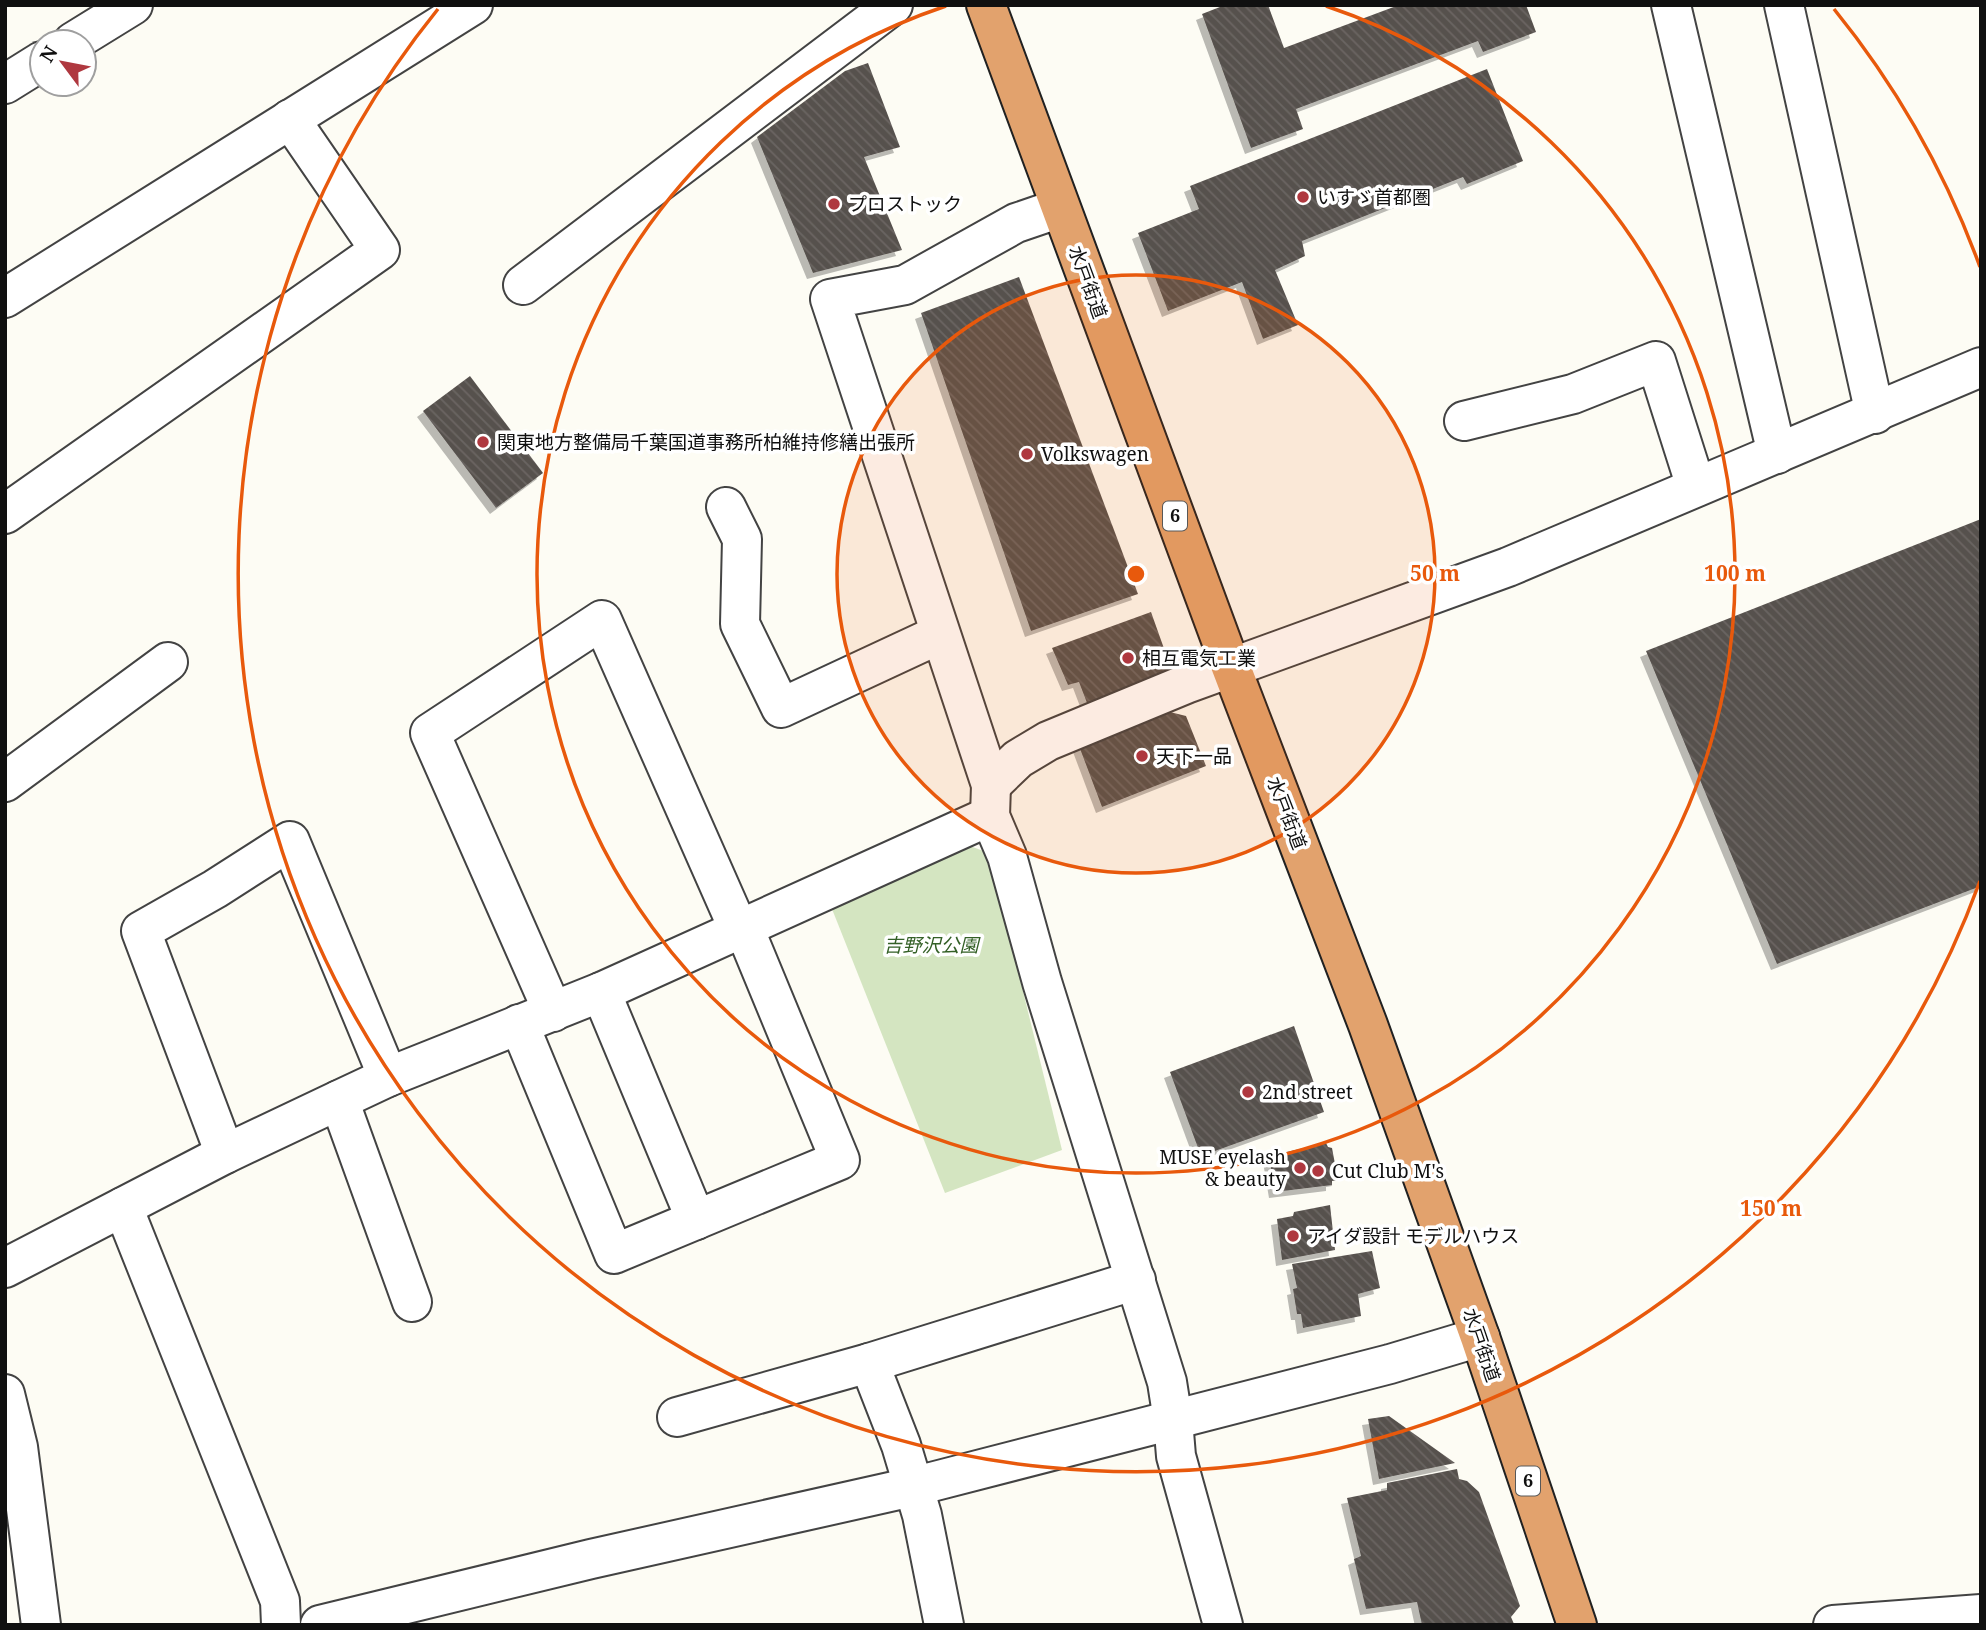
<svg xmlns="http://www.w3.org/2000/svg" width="1986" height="1630" font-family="'Noto Serif','Noto Sans JP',serif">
  <defs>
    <pattern id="building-back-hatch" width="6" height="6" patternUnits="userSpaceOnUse" patternTransform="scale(1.75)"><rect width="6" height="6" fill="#57514d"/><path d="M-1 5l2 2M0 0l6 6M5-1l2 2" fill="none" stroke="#6a6562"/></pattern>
    <filter id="shadow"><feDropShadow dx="-6" dy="6" stdDeviation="0" flood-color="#0004"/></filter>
  </defs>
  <rect width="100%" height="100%" fill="#fdfcf4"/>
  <!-- grass -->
  <polygon fill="#d4e5c1" points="959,842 989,853 1062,1150 945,1193 830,904"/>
  <!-- building -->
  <g fill="url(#building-back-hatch)" filter="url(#shadow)">
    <polygon points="1225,5 1268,5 1284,48 1399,5 1526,5 1536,32 1483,52 1478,41 1296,109 1303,129 1251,148 1202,14"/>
    <polygon points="868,63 900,147 864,157 902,250 813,273 757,137 845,71"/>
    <polygon points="1487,69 1523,161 1467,184 1463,177 1302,241 1305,256 1275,270 1298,325 1263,339 1242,282 1168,311 1138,233 1199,209 1190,186"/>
    <polygon points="1019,277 1138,594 1031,631 921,313"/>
    <polygon points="470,376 543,473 496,508 423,411"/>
    <polygon points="1981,519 1981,886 1777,964 1646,651"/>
    <polygon points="1151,612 1172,671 1087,703 1079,682 1068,685 1052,648"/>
    <polygon points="1170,712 1186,716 1206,766 1102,807 1079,746"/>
    <polygon points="1294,1026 1324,1112 1201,1156 1170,1072"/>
    <polygon points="1326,1143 1328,1147 1332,1148 1338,1180 1332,1181 1332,1185 1275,1192 1269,1156"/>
    <polygon points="1330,1205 1335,1250 1282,1260 1277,1219 1293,1216 1294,1212"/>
    <polygon points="1372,1251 1380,1288 1358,1294 1361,1316 1303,1328 1301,1314 1297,1314 1293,1289 1297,1288 1292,1264"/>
    <polygon points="1389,1416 1455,1463 1379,1479 1368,1419"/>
    <polygon points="1457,1469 1459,1479 1467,1481 1479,1492 1520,1606 1511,1617 1514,1624 1422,1625 1417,1602 1366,1609 1354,1559 1361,1556 1347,1498 1387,1490 1387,1483"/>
  </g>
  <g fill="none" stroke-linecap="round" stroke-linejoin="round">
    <!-- minor casing -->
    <g stroke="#434343" stroke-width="42">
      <g id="minor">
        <polyline points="1671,5 1777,454"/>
        <polyline points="1784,5 1875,414"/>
        <polyline points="73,42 133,5"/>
        <polyline points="5,84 42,61"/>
        <polyline points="1060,208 1016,223 905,285 830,299 991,785 990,816 1007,856 1042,982 1167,1382 1173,1420 1176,1456 1223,1625"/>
        <polyline points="523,285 893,5"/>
        <polyline points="5,298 473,5"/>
        <polyline points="1464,421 1573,394 1656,361 1696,487"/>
        <polyline points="726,507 742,539 740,624 781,708 940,634"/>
        <polyline points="5,514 380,250 290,119"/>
        <polyline points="5,782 168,662"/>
        <polyline points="991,785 1018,759 1048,741 1186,684 1508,567 1981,367"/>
        <polyline points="601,992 696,1220"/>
        <polyline points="553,1012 430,733 602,620 739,930"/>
        <polyline points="519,1024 614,1254 840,1160 744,928"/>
        <polyline points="339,1100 412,1302"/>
        <polyline points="225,1154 141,931 215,889 290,841 388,1077"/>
        <polyline points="123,1207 280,1601 281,1625"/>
        <polyline points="5,1268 225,1154 339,1100 388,1077 601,992 990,816"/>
        <polyline points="869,1363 901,1445 922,1515 944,1625"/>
        <polyline points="5,1394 18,1447 41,1625"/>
        <polyline points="677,1417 869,1363 1136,1280"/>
        <polyline points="320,1625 591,1559 912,1487 1390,1364 1480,1337"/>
        <polyline points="1833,1625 1981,1614"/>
      </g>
    </g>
    <!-- highway casing -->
    <g stroke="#212121" stroke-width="42">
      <polyline id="highway" points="986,5 1231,667 1368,1025 1480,1337 1577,1625"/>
    </g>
    <!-- minor -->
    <use href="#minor" stroke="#fff" stroke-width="38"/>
    <!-- highway -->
    <use href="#highway" stroke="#e2a26d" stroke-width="38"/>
  </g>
  <!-- distance rings -->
  <circle cx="1136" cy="574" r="299" fill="#e8590c" fill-opacity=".12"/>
  <g fill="none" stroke="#e8590c" stroke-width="3.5">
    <circle cx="1136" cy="574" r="299"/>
    <path d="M1326 6A599 599 0 1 1 946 6"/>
    <path d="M1980 881A898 898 0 1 1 438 9M1834 9A898 898 0 0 1 1980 267"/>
  </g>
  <!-- markers -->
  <g fill="#af383f" stroke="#fff" stroke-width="2.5">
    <circle cx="1303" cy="197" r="7"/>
    <circle cx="834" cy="204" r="7"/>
    <circle cx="483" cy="442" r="7"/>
    <circle cx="1027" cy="454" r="7"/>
    <circle cx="1128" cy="658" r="7"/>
    <circle cx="1142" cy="756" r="7"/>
    <circle cx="1248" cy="1092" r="7"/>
    <circle cx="1300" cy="1168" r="7"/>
    <circle cx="1318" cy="1171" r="7"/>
    <circle cx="1293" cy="1236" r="7"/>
  </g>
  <g text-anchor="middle" stroke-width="7" stroke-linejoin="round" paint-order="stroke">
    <!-- shield labels -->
    <g fill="#fff" stroke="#585858" stroke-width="2">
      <rect x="1163" y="501.5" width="24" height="29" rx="5"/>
      <rect x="1516" y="1466.5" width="24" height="29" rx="5"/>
    </g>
    <g font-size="18" font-weight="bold" fill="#101010">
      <text x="1175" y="522">6</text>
      <text x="1528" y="1487">6</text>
    </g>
    <!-- poi labels -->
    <g font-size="19" fill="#101010" stroke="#fff" text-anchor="start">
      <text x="1317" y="204">いすゞ首都圏</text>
      <text x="848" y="211">プロストック</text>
      <text x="497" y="449">関東地方整備局千葉国道事務所柏維持修繕出張所</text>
      <text x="1041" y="461">Volkswagen</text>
      <text x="1142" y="665">相互電気工業</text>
      <text x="1156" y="763">天下一品</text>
      <text x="1262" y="1099">2nd street</text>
      <text x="1286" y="1164" text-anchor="end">MUSE eyelash<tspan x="1286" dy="22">&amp; beauty</tspan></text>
      <text x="1332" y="1178">Cut Club M's</text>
      <text x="1307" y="1243">アイダ設計 モデルハウス</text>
    </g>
    <!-- street labels -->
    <g font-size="19" fill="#101010" stroke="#fff">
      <text transform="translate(1088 282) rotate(70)" y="7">水戸街道</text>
      <text transform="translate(1287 813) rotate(69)" y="7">水戸街道</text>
      <text transform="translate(1482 1345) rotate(71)" y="7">水戸街道</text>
    </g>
    <!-- park labels -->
    <g font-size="19" font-style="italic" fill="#346027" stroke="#fff">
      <text x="931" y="952">吉野沢公園</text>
    </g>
  </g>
  <circle cx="1136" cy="574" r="10" fill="#e8590c" stroke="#fff" stroke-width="3.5"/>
  <g font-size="21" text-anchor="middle" font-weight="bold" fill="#e8590c" stroke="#fff" stroke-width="7" stroke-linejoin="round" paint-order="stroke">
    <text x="1435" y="581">50 m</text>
    <text x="1735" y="581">100 m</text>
    <text x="1771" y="1216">150 m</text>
  </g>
  <!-- border -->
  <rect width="1986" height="1630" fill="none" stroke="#101010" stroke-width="14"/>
  <!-- north arrow -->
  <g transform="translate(63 63) rotate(302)"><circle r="33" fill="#ffffff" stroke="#9f9f9f" stroke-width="2"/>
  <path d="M0-5L12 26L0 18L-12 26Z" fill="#af383f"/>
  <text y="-10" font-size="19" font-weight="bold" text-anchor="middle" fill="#101010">N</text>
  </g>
</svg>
